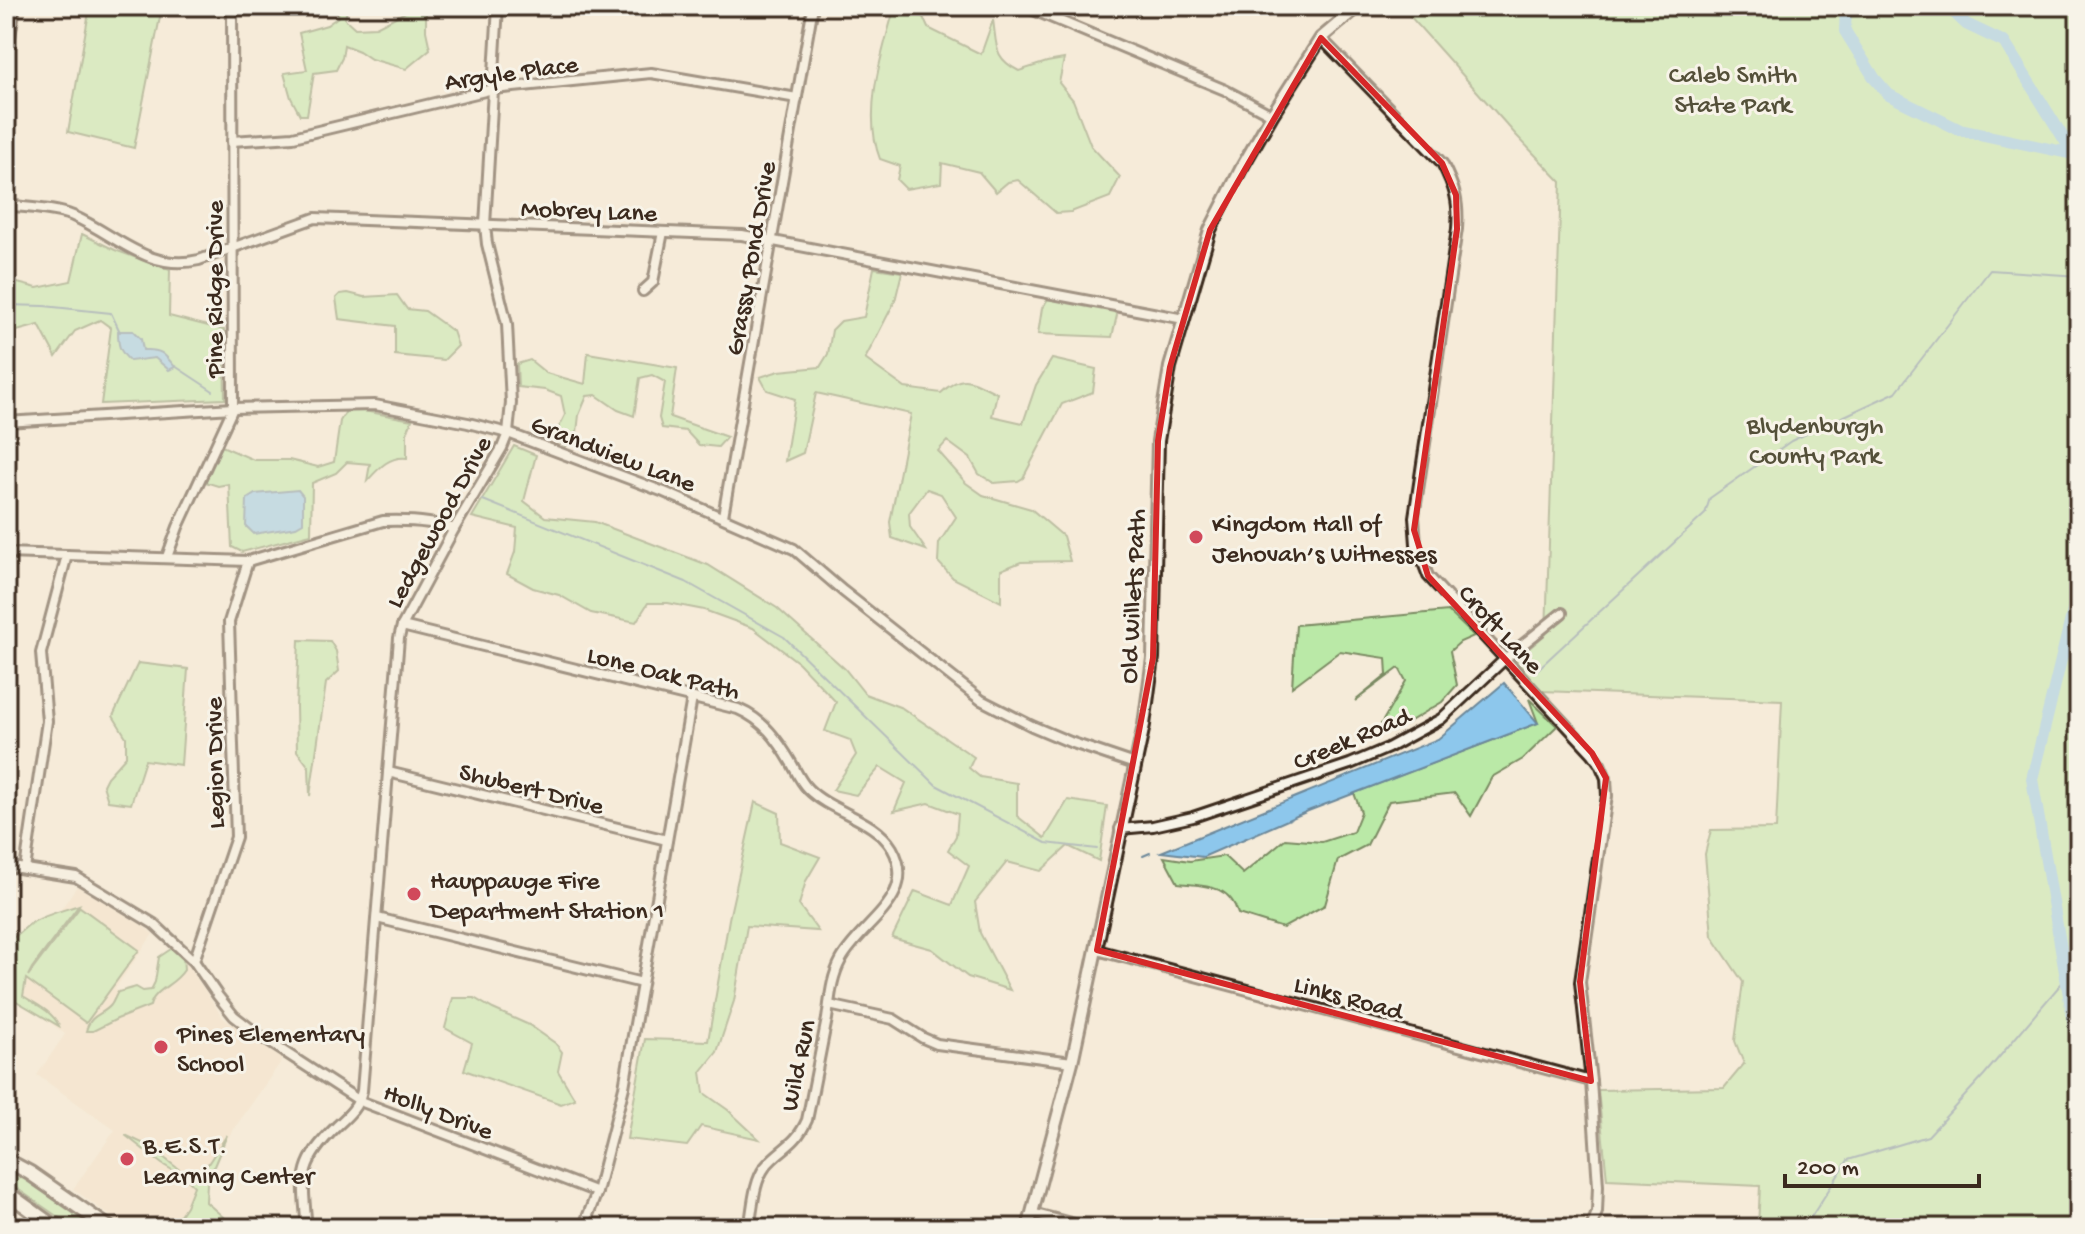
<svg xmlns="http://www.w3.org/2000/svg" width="2085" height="1234" font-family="'Gochi Hand',sans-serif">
  <rect width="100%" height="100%" fill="#f5ebd9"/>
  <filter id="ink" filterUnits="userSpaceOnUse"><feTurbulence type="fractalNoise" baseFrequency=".0125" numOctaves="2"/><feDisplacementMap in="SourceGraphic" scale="16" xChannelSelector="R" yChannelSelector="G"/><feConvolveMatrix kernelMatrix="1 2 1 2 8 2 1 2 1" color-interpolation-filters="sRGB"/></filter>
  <g filter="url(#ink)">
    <!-- built -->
    <polygon fill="#f3e1c8" points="77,886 141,924 153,934 115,989 138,1007 175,953 186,962 223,1018 283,1059 196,1183 199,1186 171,1228 127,1228 73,1189 115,1130 37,1075 65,1034 6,989"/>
    <!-- green -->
    <g fill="#bae9a7" stroke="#7a8a62" stroke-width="2">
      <polygon points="90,6 162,7 134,148 68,132"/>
      <polygon points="339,6 348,6 345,19 355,28 376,27 417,6 426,6 426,31 430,49 406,69 371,59 359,51 344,45 342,58 336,70 314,73 307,115 300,115 291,98 284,73 307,70 299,33 327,25 338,17"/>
      <path d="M895,6H918L928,28L981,54L993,20C997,45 993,58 1019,71L1047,62L1064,59L1059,83L1073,100L1091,146L1120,177L1110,197L1071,212L1056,213L1018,180L1008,182L996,192L979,172L942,163L941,183L906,189L897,180L900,166L880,159C862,112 882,53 895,6Z"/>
      <polygon points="1401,6 2079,6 2079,1228 1758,1228 1760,1186 1607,1179 1598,1090 1724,1088 1744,1064 1735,1041 1743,982 1712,936 1705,854 1711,830 1776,829 1782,700 1542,691 1515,660 1546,634 1561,182 1516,135"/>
      <polygon points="82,234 115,250 170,270 169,316 224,330 225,399 101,404 111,328 100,320 75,331 56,357 39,325 6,334 6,280 37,288 71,281"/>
      <path d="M874,268L902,272L895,301L865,359L905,388L941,393C964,371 971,381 997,393L992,416L1023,423L1036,385L1052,359L1096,369L1093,392L1062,404L1023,478L1018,481L994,483L979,474L970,458L947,441L938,451L966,483L983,495L1031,509L1063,536L1070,561L1021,562L1001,570V602L953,578L938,562L939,543L956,517L941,494L927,489L909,513L910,527L926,550L892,538L890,522L911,414L816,393L803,453L785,461L795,399L767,390L760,377L779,371L820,367L828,354L832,330L841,321L864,317Z"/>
      <polygon points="348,293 364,297 397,295 407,309 425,311 453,331 458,346 444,360 395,355 395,326 339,319 336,298 340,294"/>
      <polygon points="1048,299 1112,309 1117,315 1112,337 1038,334 1042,308"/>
      <polygon points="588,353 677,368 670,417 727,437 718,447 699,445 686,431 662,428 659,418 665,382 652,375 640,378 634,416 618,410 596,395 587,396 579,415 576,441 565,446 553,439 565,415 561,396 545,390 518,387 517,364 530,360 546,373 585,384"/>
      <path d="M348,408L412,420L407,433V458C389,456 379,468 367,481L370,464L347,462L336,473L312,483L311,534L242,552L232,547L229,484L218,486L205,482L222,446L254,460H289L318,467L334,462L340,421Z"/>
      <polygon points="514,446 536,455 524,501 545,517 595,522 708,565 777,608 845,669 865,694 902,708 974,757 969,768 980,777 1017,783 1017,816 1045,838 1068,800 1107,806 1099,861 1068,846 1041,871 1007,862 975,902 980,933 1010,990 968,977 932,949 892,938 915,891 952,905 969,866 948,850 956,836 958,814 929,803 894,811 906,783 880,767 856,795 833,790 856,755 850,740 825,731 836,702 799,663 753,628 704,610 668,603 648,603 636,622 591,613 559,595 533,588 507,574 515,552 517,528 472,517"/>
      <polygon points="1448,611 1474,636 1460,642 1450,651 1457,685 1442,702 1392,732 1381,724 1406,681 1399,668 1355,701 1387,675 1386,658 1340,651 1292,687 1296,625"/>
      <polygon points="299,640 330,641 336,651 339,671 326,683 310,796 309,767 297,751 296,707"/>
      <polygon points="138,663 188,669 181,765 145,760 131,804 108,801 103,785 107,777 126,756 126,737 113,716"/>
      <path d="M1529,699L1557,726L1523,759L1492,777L1471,816L1455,793L1389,801L1367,845L1338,860L1325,905L1283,928L1238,914C1230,884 1204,886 1178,883L1164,857L1190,861L1224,856L1243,874L1285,839L1322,842L1353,832L1361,812L1354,793L1538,723Z"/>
      <polygon points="755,802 779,813 780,842 820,857 806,881 799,905 818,931 747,926 734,1001 717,1052 701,1072 704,1093 728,1110 759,1139 701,1126 687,1146 627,1139 645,1039 708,1041 729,919"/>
      <path d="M79,905L32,968L28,976L80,907L139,950L86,1023L26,979L23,996C36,1004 53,1012 59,1026L6,995V942C16,938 23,928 33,922C47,914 64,910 79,905Z"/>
      <path d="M171,949L179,951L183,955L184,970C174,986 154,989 150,1006L117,1019L93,1031H86C91,1013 102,1016 111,1005C114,1001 115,996 118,992L136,987L143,991L151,990L155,982L159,957Z"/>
      <polygon points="453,998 474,998 493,1009 529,1025 555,1043 562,1052 558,1071 575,1099 561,1104 464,1070 472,1043 445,1028"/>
      <polygon points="125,1135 149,1146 190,1178 198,1179 227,1135 207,1183 206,1202 230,1223 238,1228 171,1228 186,1206 194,1186 186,1178 162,1164"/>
      <polygon points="6,1167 96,1228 74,1228 6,1181"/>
    </g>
    <!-- water -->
    <g fill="#8dc7ec" stroke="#6c889a" stroke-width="2">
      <path d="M118,331H133L141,339L143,350C161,349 164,353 175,367L169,370L155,358L130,361C119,351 118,345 118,331Z"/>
      <polygon points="298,490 303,496 303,523 296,527 254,534 246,526 247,499 255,494"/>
      <polygon points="1504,683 1538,723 1308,811 1203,857 1161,852 1438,739"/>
    </g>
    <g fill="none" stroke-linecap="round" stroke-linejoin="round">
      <!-- stream -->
      <g stroke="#6c889a" stroke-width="2">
        <polyline points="6,305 44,306 111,313 120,332"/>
        <polyline points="175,366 213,391"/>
        <polyline points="483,500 686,582 784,637 936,785 1046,843 1097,849"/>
        <polyline points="1538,669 1705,514 1710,498 1791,441 1896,392 1990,270 2079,276"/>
        <polyline points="1143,856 1150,853"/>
        <polyline points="1804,1228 1848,1160 1928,1136 1984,1075 2066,978"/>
      </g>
      <!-- river -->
      <g stroke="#8dc7ec" stroke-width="12">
        <polyline points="1846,6 1845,31 1875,79 1889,95 1960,130 2073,154"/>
        <polyline points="1947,6 1966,24 2004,42 2079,163"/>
        <polyline points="2079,586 2032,779 2079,1054"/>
      </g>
      <!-- minor casing -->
      <g stroke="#3b2a1e" stroke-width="14">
        <g id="minor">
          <polyline points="1024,6 1225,90 1272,115"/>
          <path d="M1321,38L1442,163C1455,188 1459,202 1457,229L1414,517L1416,544L1428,576L1592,753L1600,764L1606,778L1607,796L1580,982L1591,1081L1598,1186L1597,1212L1591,1228"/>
          <polyline points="6,62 15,6"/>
          <polyline points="232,141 293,137 493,89 651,73 797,98"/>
          <path d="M6,205C27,208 53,208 73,216C117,235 148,272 199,260L315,218L742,235L1184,319"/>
          <polyline points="643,291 653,282 663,232"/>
          <polyline points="6,422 233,408 375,405 468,423 508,433 664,492 794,549 843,591 981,700 1032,726 1070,742 1135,764"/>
          <polyline points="723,516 813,6"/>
          <path d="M6,553L248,561L383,521C407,520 432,521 454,529"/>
          <polyline points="167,557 178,527 233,408 232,6"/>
          <path d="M402,626L738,709C764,720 778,740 792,764C797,773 801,782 808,789C832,813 874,818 892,848C920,897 861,923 841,960C831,978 830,999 827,1019C820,1053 814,1087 807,1120C795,1147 781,1147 765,1167C753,1183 753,1209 749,1228"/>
          <polyline points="388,772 667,840"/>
          <polyline points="1120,829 1153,826 1193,817 1350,764 1388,748 1441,719 1506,658 1562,613"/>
          <polyline points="6,866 76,877 154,924 194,961 218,996 234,1016 260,1036 360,1101 597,1192"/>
          <polyline points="25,869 47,721 41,653 67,555"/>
          <polyline points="377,918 642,983"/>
          <polyline points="1097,950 1591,1081"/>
          <polyline points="194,961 236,837 229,622 248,561"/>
          <polyline points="829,1005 893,1019 923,1038 937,1044 1072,1062"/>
          <polyline points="1032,1213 1090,1228"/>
          <polyline points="306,1224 332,1228"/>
          <path d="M307,1228C302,1176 298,1164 337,1126C349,1115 358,1107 362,1091L399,638L402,626L454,529L502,448L508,433L511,403L507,324L487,244L485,225L498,6"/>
          <polyline points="583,1228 597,1192 624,1087 692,698"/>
        </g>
      </g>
      <!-- major casing -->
      <g stroke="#3b2a1e" stroke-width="16">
        <polyline id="major" points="1028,1228 1072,1062 1144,725 1153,658 1158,441 1170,367 1210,230 1241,169 1272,115 1321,38 1359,6"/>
      </g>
      <!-- highway casing -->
      <g stroke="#3b2a1e" stroke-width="18">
        <g id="highway">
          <polyline points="6,1160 30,1173 109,1228"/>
          <polyline points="6,1192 56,1228"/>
        </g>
      </g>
      <!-- minor -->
      <use href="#minor" stroke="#f7f3e8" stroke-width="8"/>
      <!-- major -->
      <use href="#major" stroke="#f7f3e8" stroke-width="10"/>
      <!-- highway -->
      <use href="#highway" stroke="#f7f3e8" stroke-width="12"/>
    </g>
  </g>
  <!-- marked area -->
  <path d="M0 0H2085V1234H0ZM1321,38L1442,163L1456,195L1457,229L1414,530L1428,576L1592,753L1606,778L1580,982L1591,1081L1097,950L1153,658L1158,441L1170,367L1210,230Z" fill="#f5ebd9" fill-opacity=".55" fill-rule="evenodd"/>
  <path fill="none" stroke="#d62828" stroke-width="6" stroke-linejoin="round" d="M1321,38L1442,163L1456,195L1457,229L1414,530L1428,576L1592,753L1606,778L1580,982L1591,1081L1097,950L1153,658L1158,441L1170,367L1210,230Z"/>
  <!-- markers -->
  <g fill="#d1495b" stroke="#f7f3e8" stroke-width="3">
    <circle cx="1196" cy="537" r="8"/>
    <circle cx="414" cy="894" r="8"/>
    <circle cx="161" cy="1047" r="8"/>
    <circle cx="127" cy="1159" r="8"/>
  </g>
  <g text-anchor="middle" stroke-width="6" stroke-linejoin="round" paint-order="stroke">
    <!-- street labels -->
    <g font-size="26" fill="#3b2a1e" stroke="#f7f3e8">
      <text transform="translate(511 71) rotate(-8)" y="9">Argyle Place</text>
      <text transform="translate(589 209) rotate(2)" y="9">Mobrey Lane</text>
      <text transform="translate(749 258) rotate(-80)" y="9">Grassy Pond Drive</text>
      <text transform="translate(213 289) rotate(-90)" y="9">Pine Ridge Drive</text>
      <text transform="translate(614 452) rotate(21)" y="9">Grandview Lane</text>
      <text transform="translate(437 521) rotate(-61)" y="9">Ledgewood Drive</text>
      <text transform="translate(1131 596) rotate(-87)" y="9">Old Willets Path</text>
      <text transform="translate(1502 628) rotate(47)" y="9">Croft Lane</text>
      <text transform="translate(664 671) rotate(14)" y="9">Lone Oak Path</text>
      <text transform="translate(1351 737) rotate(-23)" y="9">Creek Road</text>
      <text transform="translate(213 763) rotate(-91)" y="9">Legion Drive</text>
      <text transform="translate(532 787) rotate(14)" y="9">Shubert Drive</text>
      <text transform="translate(1349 996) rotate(15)" y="9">Links Road</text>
      <text transform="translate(796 1065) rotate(-78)" y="9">Wild Run</text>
      <text transform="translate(439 1110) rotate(21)" y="9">Holly Drive</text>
    </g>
    <!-- park labels -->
    <g font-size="26" fill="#545039" stroke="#f7f3e8">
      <text x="1733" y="82">Caleb Smith<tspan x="1733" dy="30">State Park</tspan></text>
      <text x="1815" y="433">Blydenburgh<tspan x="1815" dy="30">County Park</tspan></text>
    </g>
    <!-- poi labels -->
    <g font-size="26" fill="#3b2a1e" stroke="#f7f3e8" text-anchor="start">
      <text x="1212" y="531">Kingdom Hall of<tspan x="1212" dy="30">Jehovah’s Witnesses</tspan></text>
      <text x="430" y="888">Hauppauge Fire<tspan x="430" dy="30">Department Station 1</tspan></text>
      <text x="177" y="1041">Pines Elementary<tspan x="177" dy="30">School</tspan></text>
      <text x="143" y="1153">B.E.S.T.<tspan x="143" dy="30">Learning Center</tspan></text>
    </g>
  </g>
  <!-- margin -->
  <rect width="2085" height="1234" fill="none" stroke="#f7f3e8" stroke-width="32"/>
  <rect x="16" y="16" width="2053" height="1202" fill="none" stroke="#3b2a1e" stroke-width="3" filter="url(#ink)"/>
  <!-- scale -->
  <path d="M1785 1174v12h194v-12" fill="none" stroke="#3b2a1e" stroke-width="4"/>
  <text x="1797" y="1174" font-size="24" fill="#3b2a1e" stroke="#f7f3e8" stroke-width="6" paint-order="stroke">200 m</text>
</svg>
